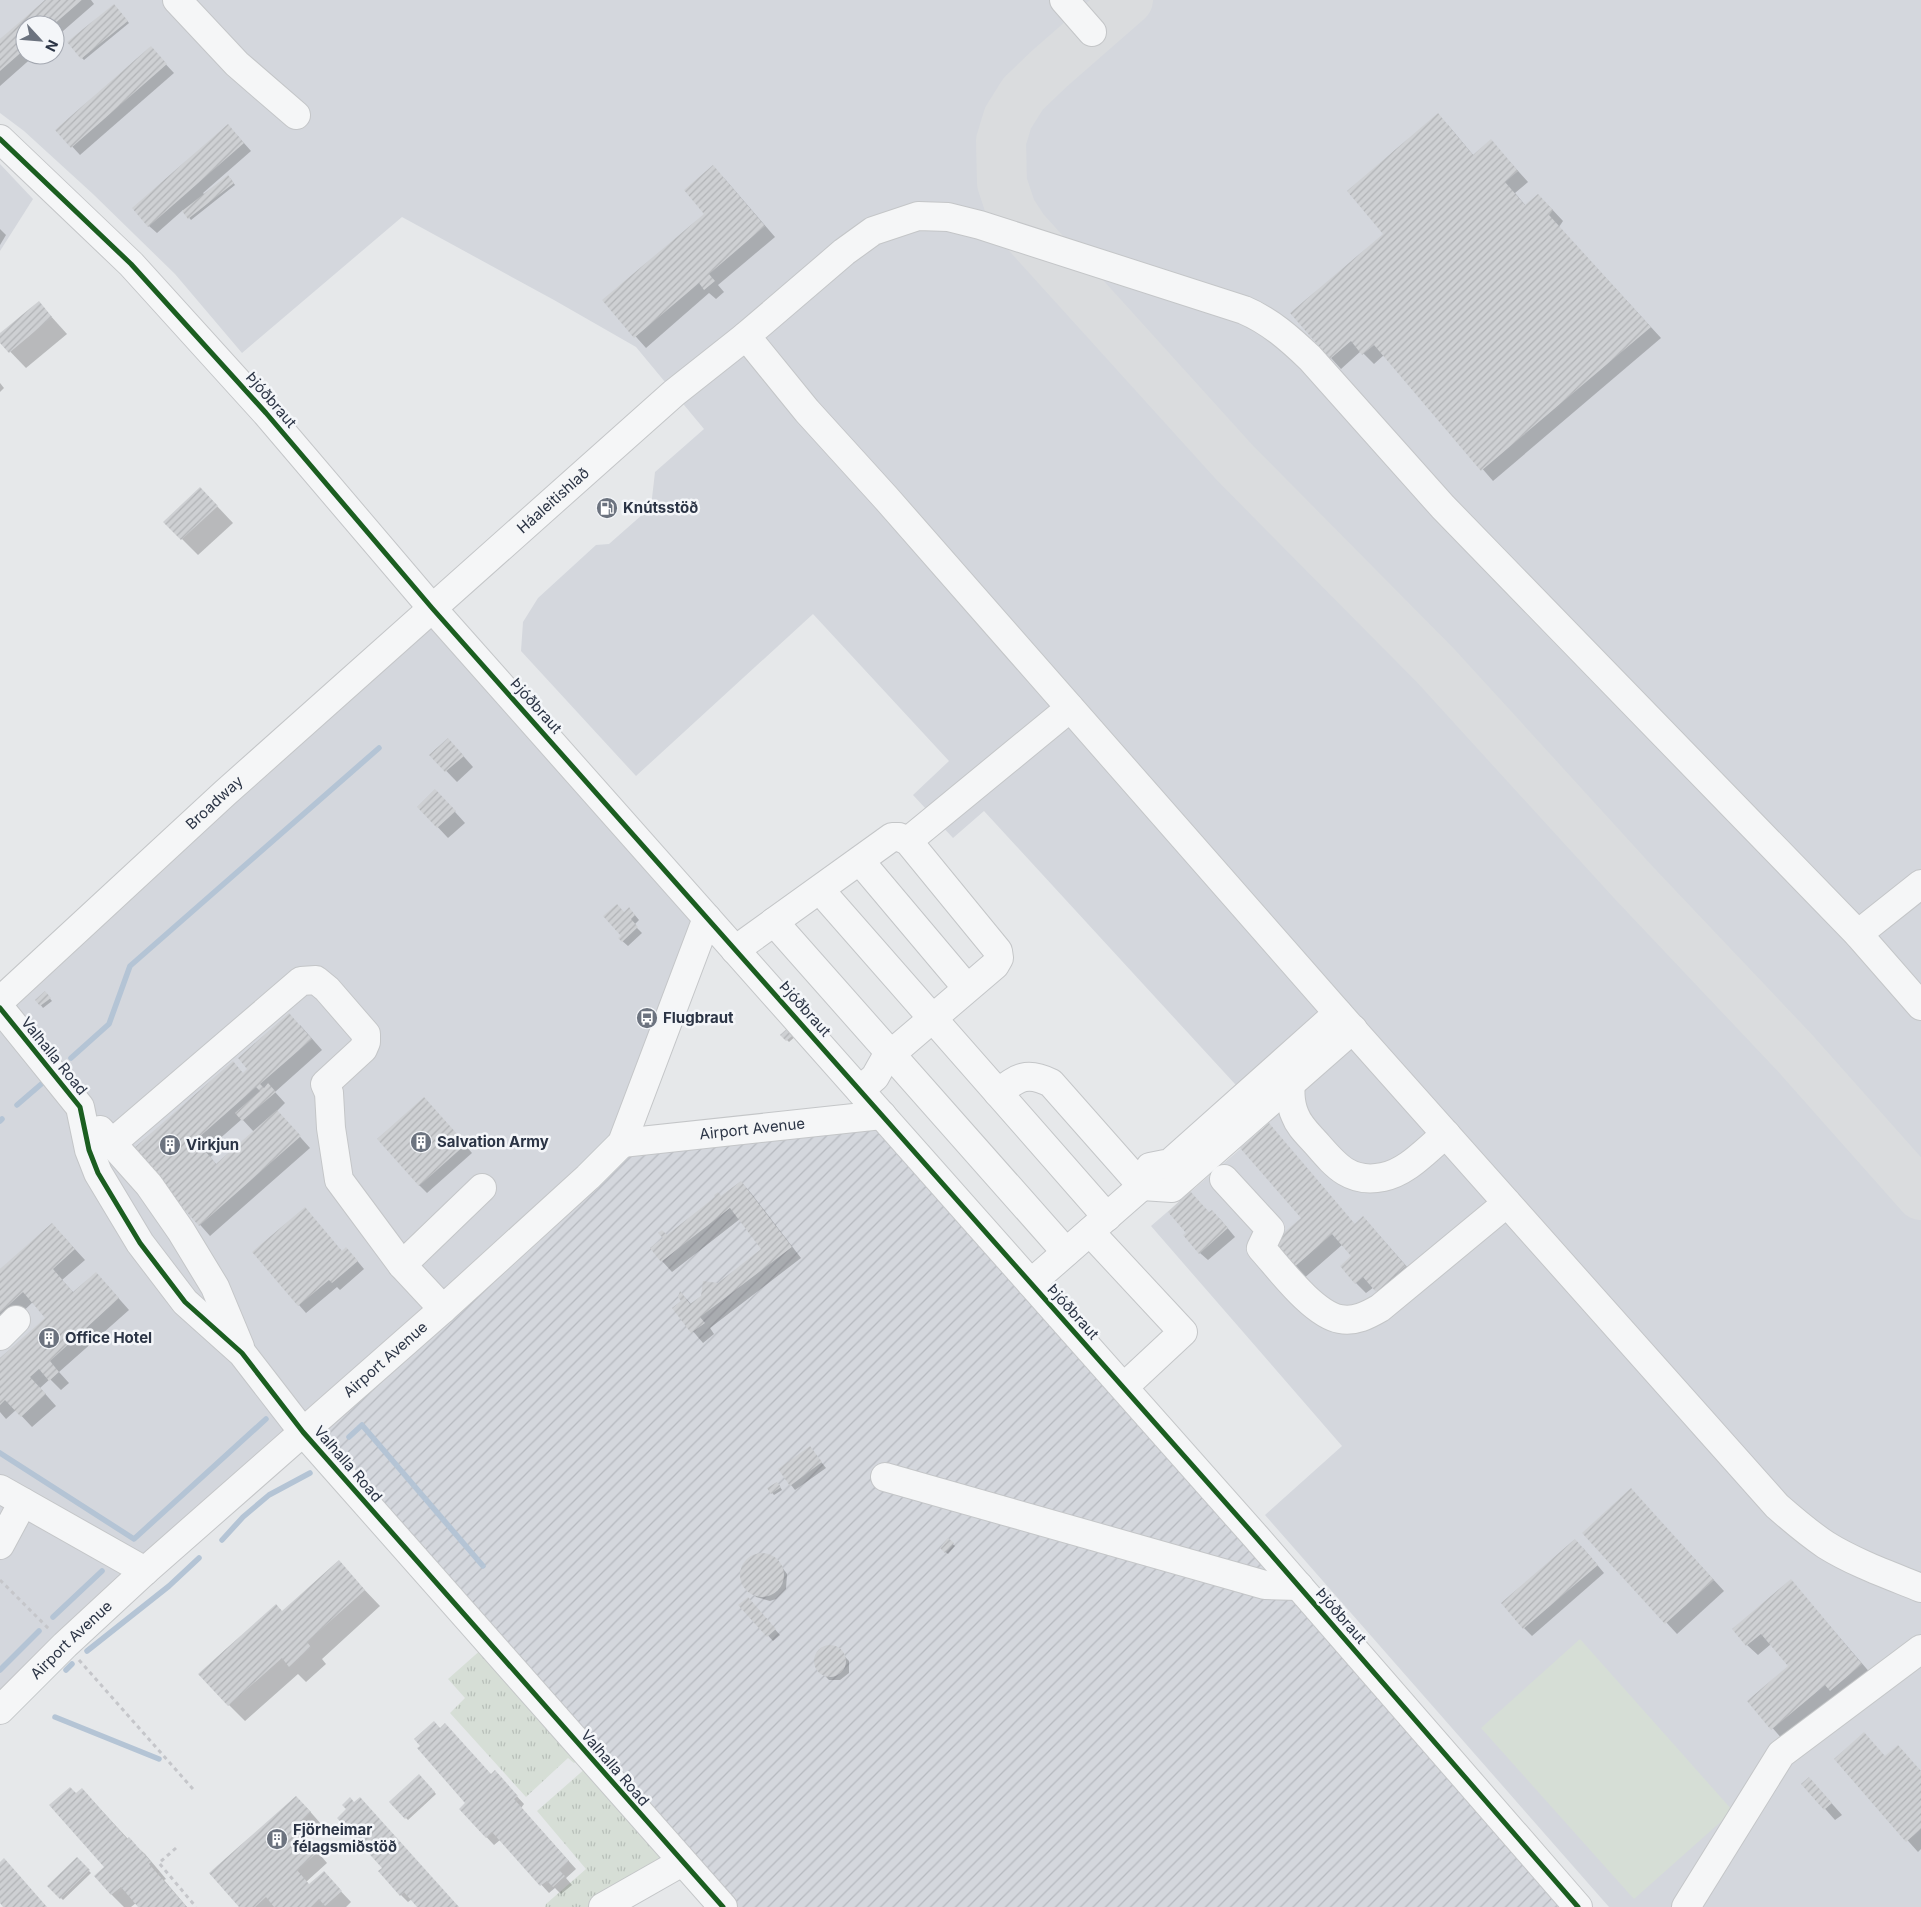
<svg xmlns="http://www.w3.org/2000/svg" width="1921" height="1907" font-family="Inter,sans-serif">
  <defs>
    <pattern id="industrial-furrows" width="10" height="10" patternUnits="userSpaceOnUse" patternTransform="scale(1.25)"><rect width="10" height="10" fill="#d4d7dd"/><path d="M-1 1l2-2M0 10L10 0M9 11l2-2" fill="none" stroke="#b6b9bf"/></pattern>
    <pattern id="grass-tufts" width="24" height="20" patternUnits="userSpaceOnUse" patternTransform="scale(1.25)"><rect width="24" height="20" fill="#d6ded6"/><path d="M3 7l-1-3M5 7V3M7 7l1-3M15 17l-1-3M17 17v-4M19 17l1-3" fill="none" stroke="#b8bfb9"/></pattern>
    <pattern id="building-hatch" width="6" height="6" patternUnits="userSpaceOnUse" patternTransform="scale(1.25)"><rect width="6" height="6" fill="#ced0d3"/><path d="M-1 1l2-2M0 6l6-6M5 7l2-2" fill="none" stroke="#b1b3b6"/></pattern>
  </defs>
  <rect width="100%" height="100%" fill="#e6e8ea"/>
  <!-- built -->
  <g fill="#d4d7dd" fill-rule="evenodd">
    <path d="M0,0H1921V1907H1609L1265,1515L1342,1446L1151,1226L1269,1124L1246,1096L984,811L953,838L913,795L949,761L813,614L636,776L521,651L523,622L538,598L596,545L609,544L651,507L655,472L704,429L636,347L554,300L402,217L242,353L175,274L93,194L24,131L0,113ZM25,25H55V55H25Z"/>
    <polygon points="0,164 33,199 0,251"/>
    <polygon points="432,608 707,918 622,1143 0,1710 0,1001"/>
  </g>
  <!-- industrial -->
  <polygon fill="url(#industrial-furrows)" points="882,1115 1578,1907 723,1907 303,1432 622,1143"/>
  <!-- grass -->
  <g fill="url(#grass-tufts)">
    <polygon points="483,1648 580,1758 574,1763 568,1758 526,1797 450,1713 465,1698 448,1679"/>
    <polygon points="587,1767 662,1850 660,1868 613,1907 545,1907 546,1904 586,1869 537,1811"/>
  </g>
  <!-- pitch -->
  <polygon fill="#d6ded6" points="1580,1639 1733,1811 1634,1899 1481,1728"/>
  <!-- shadow -->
  <g fill="#0003" fill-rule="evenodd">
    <polygon points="47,0 91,0 94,4 55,38 55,25 25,25 25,55 35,55 0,86 0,41"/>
    <polygon points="116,8 129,23 84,60 82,58"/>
    <polygon points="158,56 174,73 80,155 57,130"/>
    <polygon points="1448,125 1474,156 1491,141 1528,182 1515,193 1526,206 1549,206 1563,221 1559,227 1661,338 1493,481 1384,355 1374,364 1361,351 1341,369 1331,358 1385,234"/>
    <polygon points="236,134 251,151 203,193 205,195 230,178 235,185 191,220 183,210 157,233 149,226"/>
    <polygon points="724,178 775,237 718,285 724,292 716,299 709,293 646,348 604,301 706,214"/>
    <polygon points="0,229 6,235 0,245"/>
    <polygon points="39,303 67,334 26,368 0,341 0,335"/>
    <polygon points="0,383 4,388 0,392"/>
    <polygon points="216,505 233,523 198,555 165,522"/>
    <polygon points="458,750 473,767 457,782 431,755"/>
    <polygon points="446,802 465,823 448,838 419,807"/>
    <polygon points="624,913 634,914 639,920 634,925 642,933 628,946 620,939 623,936"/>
    <polygon points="45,993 52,1001 43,1008 37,1000"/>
    <path d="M300,1025L322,1050L275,1092L285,1103L277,1111L310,1148L210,1236L134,1150L244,1074ZM242,1119L254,1132L217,1165L210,1157L213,1155L208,1149Z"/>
    <polygon points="782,1035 797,1035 789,1042"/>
    <polygon points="432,1107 472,1153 427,1193 419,1185"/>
    <polygon points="741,1182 751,1193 801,1258 710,1328 714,1334 703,1343 673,1308 682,1301 681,1293 692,1305 763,1249 740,1219 672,1272 662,1261 667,1236"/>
    <polygon points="1209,1214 1220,1219 1235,1237 1208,1260 1200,1253"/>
    <polygon points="1363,1217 1416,1277 1387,1301 1374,1287 1366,1293 1356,1283 1353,1257 1342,1245 1302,1280 1271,1245 1355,1224"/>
    <polygon points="62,1235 85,1260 62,1280 74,1293 106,1284 129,1310 59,1372 69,1383 61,1390 50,1379 40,1388 56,1406 32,1427 16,1410 6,1419 0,1412 0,1360 47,1318 33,1302 0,1333 0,1271"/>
    <polygon points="342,1252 354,1257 364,1269 340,1290 337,1287 306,1313 299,1305"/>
    <polygon points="810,1448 826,1468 795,1490 791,1485"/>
    <polygon points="779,1485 782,1490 774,1495 769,1489"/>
    <polygon points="1641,1501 1724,1591 1677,1634 1584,1533"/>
    <polygon points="948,1540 955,1546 948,1554 941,1548"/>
    <polygon points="1583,1548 1604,1573 1532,1636 1524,1628"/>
    <polygon points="760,1554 767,1555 779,1563 787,1574 786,1589 776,1599 770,1601 756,1597 742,1580 743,1566 747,1560"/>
    <polygon points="338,1562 380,1606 322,1659 326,1664 306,1682 298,1674 245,1721 229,1705 282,1612"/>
    <polygon points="1791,1581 1872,1675 1842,1700 1836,1695 1783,1740 1749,1701 1790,1666 1771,1644 1758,1655 1747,1645"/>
    <polygon points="753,1604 780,1635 773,1641 740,1605"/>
    <polygon points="825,1647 836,1647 849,1661 849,1673 840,1680 829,1680 816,1666 816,1654"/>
    <polygon points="1885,1757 1921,1771 1921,1849 1918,1852 1835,1759"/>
    <polygon points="491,1775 502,1780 524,1804 521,1808 576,1869 566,1878 572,1885 561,1894 555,1888 549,1893 500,1840 494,1845 460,1809"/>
    <polygon points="419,1776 436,1794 408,1820 391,1802"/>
    <polygon points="1803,1784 1819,1789 1842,1815 1835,1820"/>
    <polygon points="82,1789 128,1839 145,1854 166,1879 164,1880 187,1907 140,1907 136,1903 131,1907 124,1907 112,1895 95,1876 105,1867 76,1794"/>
    <polygon points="355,1803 458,1907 419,1907 412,1899 408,1902 401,1895 383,1868"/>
    <polygon points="307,1808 321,1824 305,1837 327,1863 306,1882 310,1886 334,1884 351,1902 346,1907 240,1907"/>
    <polygon points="77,1859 91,1873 63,1900 49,1886"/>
  </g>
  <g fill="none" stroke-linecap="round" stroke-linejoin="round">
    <!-- stream -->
    <g stroke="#b4c4d5" stroke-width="5.5">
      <polyline points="71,1058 109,1024 130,966 379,748"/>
      <polyline points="17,1105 46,1080"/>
      <polyline points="0,1121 2,1119"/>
      <polyline points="349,1437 362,1425 483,1566"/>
      <polyline points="0,1453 134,1539 266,1419"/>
      <polyline points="222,1540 243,1517 269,1495 310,1473"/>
      <polyline points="53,1617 102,1571"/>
      <polyline points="87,1651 169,1586 199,1558"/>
      <polyline points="0,1670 39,1631"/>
      <polyline points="66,1670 72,1664"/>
      <polyline points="55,1717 159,1759"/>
    </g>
    <!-- taxiway -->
    <polyline stroke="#dadcde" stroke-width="50" points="1128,0 1049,69 1023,94 1008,118 1001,141 1002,183 1011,210 1024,230 1235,463 1435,665 1634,883 1795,1053 1921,1195"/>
  </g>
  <!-- building -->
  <g fill="url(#building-hatch)">
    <polygon points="45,0 82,0 53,25 25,25 25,49 0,71 0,39"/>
    <polygon points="114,4 128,21 81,59 67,42"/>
    <polygon points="151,46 167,64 71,148 55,130"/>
    <polygon points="1438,113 1473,155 1491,139 1518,171 1505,182 1525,205 1538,194 1553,210 1549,215 1651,327 1481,471 1374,345 1362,355 1351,341 1330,359 1290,313 1383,234 1347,191"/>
    <polygon points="228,124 244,143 148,227 132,208"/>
    <polygon points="713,165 765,226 709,274 715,281 704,290 699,283 634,338 602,300 704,214 684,190"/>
    <polygon points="228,175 234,183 188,219 182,211"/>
    <polygon points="39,301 52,317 9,353 0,343 0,333"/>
    <polygon points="200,487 218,506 181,540 163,522"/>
    <polygon points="448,738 464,756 445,772 429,755"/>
    <polygon points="435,789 456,811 437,828 417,807"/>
    <polygon points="617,904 624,912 629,907 635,915 631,919 638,927 622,942 618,938 621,936 603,916"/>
    <polygon points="45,991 51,998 40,1006 35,1000"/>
    <polygon points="289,1013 312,1039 260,1084 264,1088 268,1083 276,1092 242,1121 235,1113 260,1091 256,1087 198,1138 203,1143 201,1146 216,1164 277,1110 301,1136 199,1226 132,1150 233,1061 243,1073 247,1069 238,1058"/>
    <polygon points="790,1026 796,1033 786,1041 780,1035"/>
    <polygon points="424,1097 466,1144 419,1186 377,1139"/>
    <polygon points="1269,1123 1355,1224 1363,1216 1406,1266 1376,1292 1363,1277 1355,1284 1340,1266 1351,1256 1332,1234 1291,1270 1269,1245 1301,1218 1240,1148"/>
    <polygon points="741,1181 792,1247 700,1317 705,1323 691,1333 672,1308 681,1301 678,1297 680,1291 690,1304 701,1296 703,1281 718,1283 761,1249 730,1208 661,1262 650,1248 663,1238 658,1233 662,1230 667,1235 715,1197 714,1195 718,1192 721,1196"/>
    <polygon points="1190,1191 1209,1212 1212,1210 1228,1228 1199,1254 1183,1235 1186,1233 1168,1212"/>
    <polygon points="305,1207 342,1251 346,1247 358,1261 332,1283 329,1280 298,1306 252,1252"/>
    <polygon points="52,1223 75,1249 53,1269 73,1292 96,1272 119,1298 50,1361 59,1372 49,1381 39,1369 30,1377 46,1394 21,1417 5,1400 0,1405 0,1358 45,1318 23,1292 0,1313 0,1269"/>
    <polygon points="810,1446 822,1462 790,1486 778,1469"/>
    <polygon points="777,1482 781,1487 771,1494 767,1488"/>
    <polygon points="1631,1488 1714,1580 1665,1624 1582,1533"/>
    <polygon points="948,1538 954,1543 945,1553 940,1548"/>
    <polygon points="1575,1539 1598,1565 1523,1629 1501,1603"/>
    <circle cx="762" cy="1575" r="22"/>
    <polygon points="339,1560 365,1590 307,1642 311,1647 289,1667 282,1658 228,1706 198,1674 276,1604 282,1611"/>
    <polygon points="1791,1579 1862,1664 1830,1691 1825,1685 1771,1730 1747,1701 1788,1666 1761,1634 1746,1646 1732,1629"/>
    <polygon points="748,1597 776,1629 767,1637 738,1605"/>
    <circle cx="830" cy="1661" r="16"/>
    <polygon points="434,1721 440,1728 445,1723 491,1774 495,1770 518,1796 514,1799 569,1861 559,1870 565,1876 553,1887 547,1881 540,1886 492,1832 486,1838 459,1809 465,1803 417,1748 420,1746 414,1739"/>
    <polygon points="1864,1732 1885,1756 1898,1745 1921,1771 1921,1829 1906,1842 1834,1759"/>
    <polygon points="419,1774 435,1792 405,1819 389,1802"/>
    <polygon points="1809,1777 1832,1803 1824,1810 1801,1784"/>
    <polygon points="70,1787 76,1793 82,1788 127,1839 129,1837 151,1862 149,1864 187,1907 138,1907 121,1887 111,1895 94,1876 104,1867 49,1805"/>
    <polygon points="296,1796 311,1812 295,1826 318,1852 297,1870 309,1884 324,1871 342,1891 325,1906 319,1899 311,1907 274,1907 266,1897 255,1907 239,1907 209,1873"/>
    <polygon points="350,1797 354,1802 360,1797 459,1907 417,1907 404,1892 400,1896 378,1871 382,1868 337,1818 346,1809 342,1805"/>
    <polygon points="77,1857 90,1870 60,1899 47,1886"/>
    <polygon points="4,1858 47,1907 3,1907 0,1903 0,1862"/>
  </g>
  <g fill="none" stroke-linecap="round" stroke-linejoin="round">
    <!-- minor casing -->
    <g stroke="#c4c6c8" stroke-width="30">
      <g id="minor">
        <polyline points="177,0 237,64 296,115"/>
        <polyline points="1064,0 1092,32"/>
        <polyline points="0,139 131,264 266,413 432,608 1256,1537 1578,1907"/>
        <polyline points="908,841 1070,708"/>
        <polyline points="860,861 967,988"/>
        <polyline points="820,890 1107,1217"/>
        <polyline points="774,922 1066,1252"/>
        <polyline points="1858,934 1921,884"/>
        <polyline points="735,950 892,837 899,837 908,841 998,951 999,958 995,965 891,1054 884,1061 875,1077 860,1090"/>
        <path id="s1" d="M0,1001L225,793L674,393L746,336"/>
        <path d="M1921,1006L1858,934L1443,507L1310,358C1290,339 1270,321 1244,310L980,225L948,217L918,216L873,231L844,252L746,336L807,411L886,498L1338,1013L1777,1506C1793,1520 1808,1533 1826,1545C1855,1563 1889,1575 1921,1588"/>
        <polyline points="0,1008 80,1107 89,1150 98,1173 140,1243 185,1302 242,1353 303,1432 723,1907"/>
        <path d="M1292,1070C1290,1084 1289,1102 1295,1115C1299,1126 1308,1134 1316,1143C1335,1165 1350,1184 1383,1177C1408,1172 1427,1149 1446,1134"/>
        <path d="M998,1093C1018,1077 1027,1071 1051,1083L1142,1186L1172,1188L1353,1029"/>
        <polyline points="100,1130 149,1185 181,1231 215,1287 240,1347"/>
        <polyline points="112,1143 301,981 316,980 327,989 366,1034 366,1042 363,1049 325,1084 329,1093 331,1128 339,1180 402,1265 443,1309"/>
        <path id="s2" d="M622,1143L882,1115"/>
        <path d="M1224,1179L1270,1229L1261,1248C1280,1269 1313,1314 1340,1319C1355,1322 1368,1315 1380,1308L1507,1203"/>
        <polyline points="1090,1232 1183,1332 1124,1387"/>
        <polyline points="402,1265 482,1188"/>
        <polyline points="1031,1283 1142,1186 1150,1167 1170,1163 1338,1013"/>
        <polyline points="0,1336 16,1320"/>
        <polyline points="885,1477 1265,1585 1299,1586"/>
        <polyline points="0,1489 145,1571"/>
        <polyline points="0,1545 23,1502"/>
        <path id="s3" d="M0,1710L65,1645L145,1571L443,1309L588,1177L622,1143L707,918"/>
        <polyline points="603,1907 682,1862"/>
        <polyline points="1686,1907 1781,1754 1921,1649"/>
      </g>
    </g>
    <!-- path -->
    <g stroke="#c5c6ca" stroke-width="3" stroke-dasharray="4 4" stroke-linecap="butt">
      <polyline points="0,1580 49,1629"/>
      <polyline points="79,1660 193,1789"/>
      <polyline points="176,1848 159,1863 196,1907"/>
    </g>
    <!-- minor -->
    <use href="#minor" stroke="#f5f6f7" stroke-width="28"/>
    <!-- cycleway casing -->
    <g stroke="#f4f6f9" stroke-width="8">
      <g id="cycleway">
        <polyline points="0,139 131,264 266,413 432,608 1256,1537 1578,1907"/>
        <polyline points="0,1008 80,1107 89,1150 98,1173 140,1243 185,1302 242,1353 303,1432 723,1907"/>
      </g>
    </g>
    <!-- cycleway -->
    <use href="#cycleway" stroke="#1b5e20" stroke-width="5"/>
  </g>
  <!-- icons -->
  <defs>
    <g id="fuel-disc" transform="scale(1.125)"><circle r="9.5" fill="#6c737f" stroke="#f4f6f9"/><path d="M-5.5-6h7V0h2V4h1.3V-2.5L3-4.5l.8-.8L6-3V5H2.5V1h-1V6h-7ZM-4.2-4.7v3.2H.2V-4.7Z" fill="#fff"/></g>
    <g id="bus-disc" transform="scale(1.125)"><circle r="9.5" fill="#6c737f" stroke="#f4f6f9"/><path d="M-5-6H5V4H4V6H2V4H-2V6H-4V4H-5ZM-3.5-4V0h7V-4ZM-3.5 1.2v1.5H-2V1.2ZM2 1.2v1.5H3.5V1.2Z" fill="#fff"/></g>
    <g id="building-disc" transform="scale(1.125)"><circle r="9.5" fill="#6c737f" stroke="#f4f6f9"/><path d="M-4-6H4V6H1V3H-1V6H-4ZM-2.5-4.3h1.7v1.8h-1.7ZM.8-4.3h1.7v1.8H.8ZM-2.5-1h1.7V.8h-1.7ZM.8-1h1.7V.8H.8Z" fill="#fff"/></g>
  </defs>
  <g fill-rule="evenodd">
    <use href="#fuel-disc" x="607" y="508"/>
    <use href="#bus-disc" x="647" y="1018"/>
    <use href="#building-disc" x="421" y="1142"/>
    <use href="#building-disc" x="170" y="1145"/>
    <use href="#building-disc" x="49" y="1338"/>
    <use href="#building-disc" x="277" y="1839"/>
  </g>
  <g text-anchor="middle" stroke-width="5" stroke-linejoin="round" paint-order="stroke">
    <!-- street labels -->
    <g font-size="15" fill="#2b3445" stroke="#f4f6f9">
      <text transform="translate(271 400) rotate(49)" y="5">Þjóðbraut</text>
      <text dy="5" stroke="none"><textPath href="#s1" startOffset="746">Háaleitishlað</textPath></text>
      <text transform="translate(536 706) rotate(48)" y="5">Þjóðbraut</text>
      <text dy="5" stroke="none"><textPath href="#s1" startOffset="292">Broadway</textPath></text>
      <text transform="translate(805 1009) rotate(48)" y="5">Þjóðbraut</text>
      <text transform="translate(54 1056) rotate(51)" y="5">Valhalla Road</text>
      <text dy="5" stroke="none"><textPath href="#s2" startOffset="131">Airport Avenue</textPath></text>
      <text transform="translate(1073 1312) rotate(48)" y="5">Þjóðbraut</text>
      <text dy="5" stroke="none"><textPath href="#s3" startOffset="521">Airport Avenue</textPath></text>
      <text transform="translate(348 1464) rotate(49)" y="5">Valhalla Road</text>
      <text transform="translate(1341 1616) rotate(49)" y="5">Þjóðbraut</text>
      <text dy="5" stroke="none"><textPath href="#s3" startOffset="100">Airport Avenue</textPath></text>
      <text transform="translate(615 1768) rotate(49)" y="5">Valhalla Road</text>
    </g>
    <!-- poi labels -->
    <g font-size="15" font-weight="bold" fill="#2b3445" stroke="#f4f6f9" text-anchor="start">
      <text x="623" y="513">Knútsstöð</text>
      <text x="663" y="1023">Flugbraut</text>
      <text x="437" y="1147">Salvation Army</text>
      <text x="186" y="1150">Virkjun</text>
      <text x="65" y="1343">Office Hotel</text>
      <text x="293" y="1835">Fjörheimar<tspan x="293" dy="17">félagsmiðstöð</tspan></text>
    </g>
  </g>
  <!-- north arrow -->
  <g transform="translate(40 40) rotate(116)"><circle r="24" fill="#f4f6f9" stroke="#a4a8b1"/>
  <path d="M0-4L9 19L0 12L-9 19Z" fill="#6c737f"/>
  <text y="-8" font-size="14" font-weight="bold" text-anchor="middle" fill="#2b3445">N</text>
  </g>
</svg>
